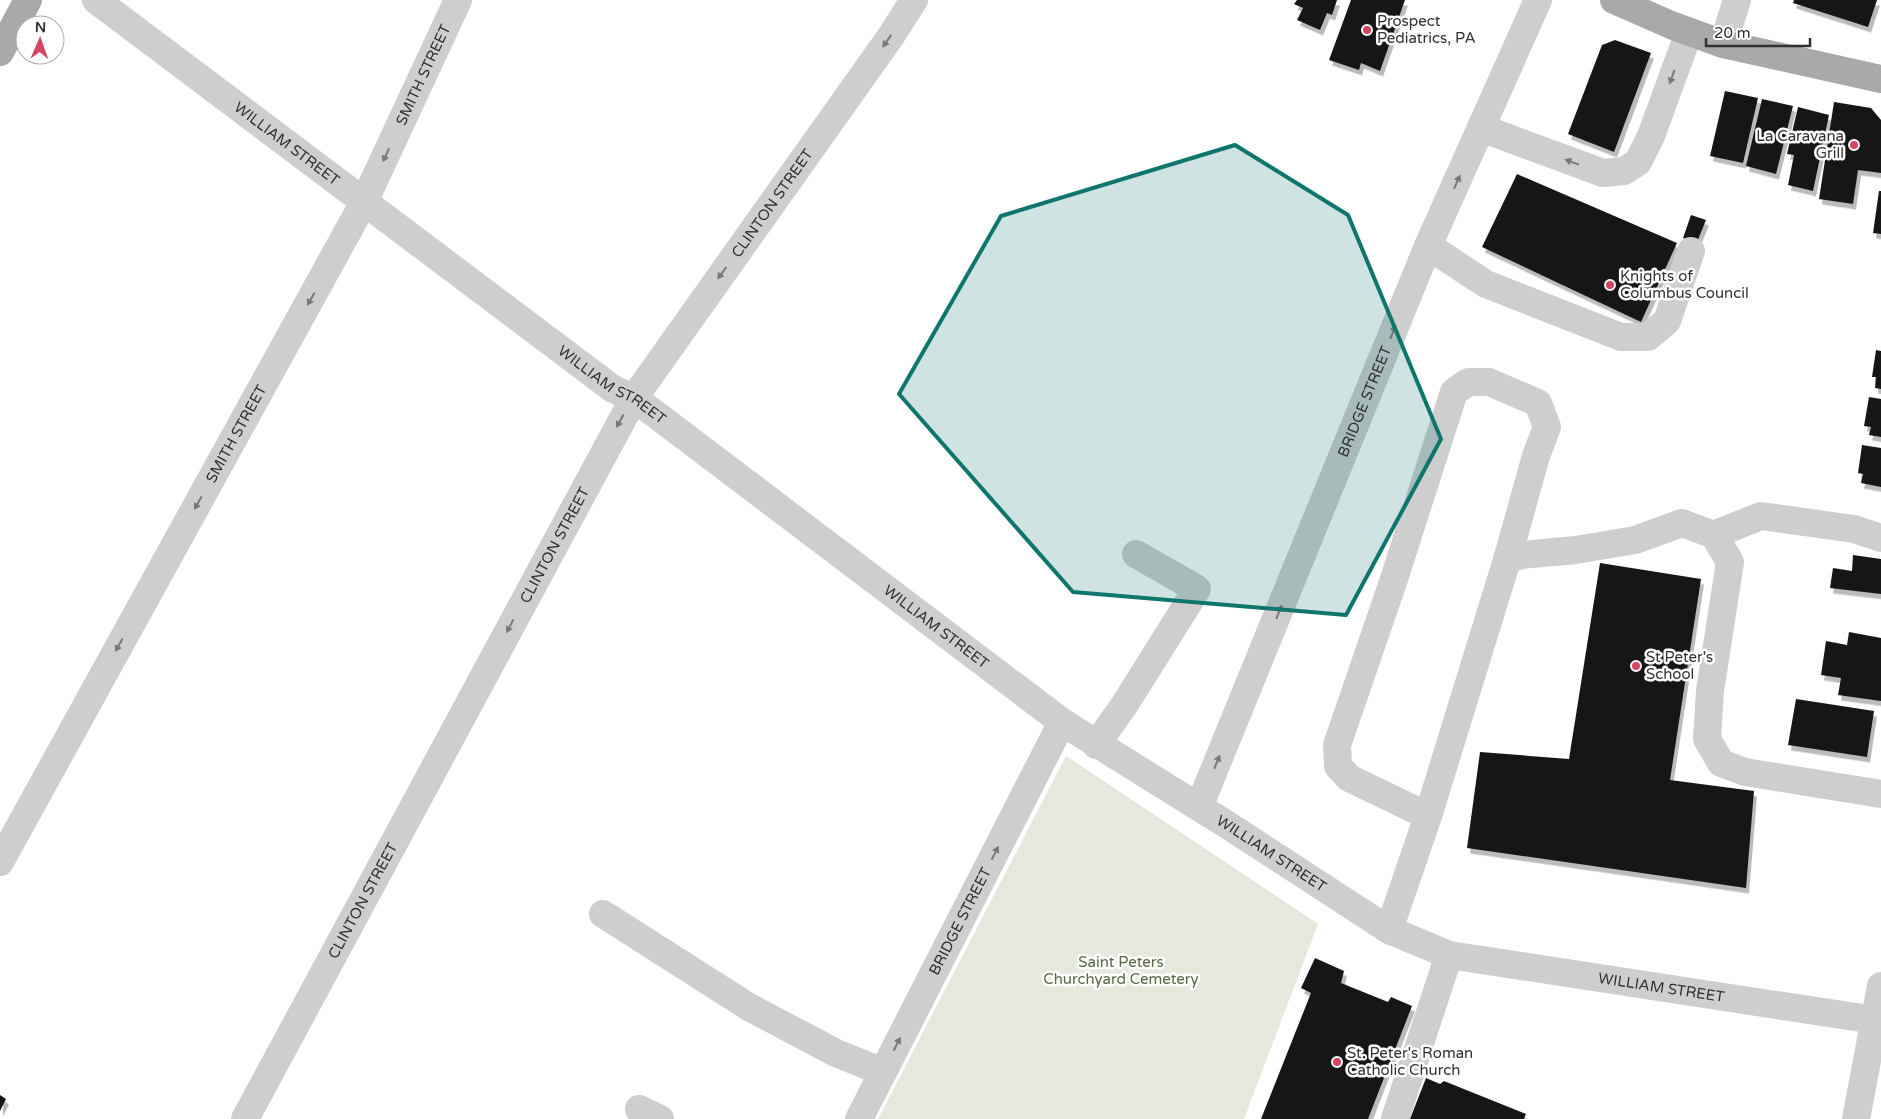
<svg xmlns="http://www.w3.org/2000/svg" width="1881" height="1119" font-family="'Varela Round',sans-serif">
  <defs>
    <filter id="shadow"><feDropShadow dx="3" dy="5.5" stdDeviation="0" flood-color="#0004"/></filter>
  </defs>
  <rect width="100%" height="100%" fill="#fff"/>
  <!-- green -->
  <polygon fill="#e5e9dd" points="1066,756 1318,924 1244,1119 878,1119"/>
  <!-- building -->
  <g fill="#181818" filter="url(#shadow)">
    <polygon points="1297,0 1337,0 1332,15 1327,13 1320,30 1297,20 1303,8 1294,4"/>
    <polygon points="1351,0 1405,0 1380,71 1361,63 1359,70 1329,60"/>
    <polygon points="1794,0 1877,0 1868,27 1793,3"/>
    <polygon points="1615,40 1651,53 1614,152 1568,134 1602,45"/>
    <polygon points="1725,91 1758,98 1743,163 1710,156"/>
    <polygon points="1762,99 1793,106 1776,174 1746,166"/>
    <polygon points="1834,102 1871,108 1881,120 1881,173 1858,170 1853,204 1819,199"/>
    <polygon points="1798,107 1829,115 1813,191 1788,185 1794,155 1787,154"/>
    <polygon points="1517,174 1677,243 1641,322 1482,247"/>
    <polygon points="1879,191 1881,191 1881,234 1873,233"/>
    <polygon points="1691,215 1706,220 1697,242 1683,238"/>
    <polygon points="1876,350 1881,351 1881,389 1875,388 1876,377 1872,377"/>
    <polygon points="1869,397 1881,399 1881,437 1869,435 1871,427 1864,426"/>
    <polygon points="1862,445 1881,448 1881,487 1861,483 1863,474 1858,473"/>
    <polygon points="1853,555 1881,559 1881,594 1830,588 1833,568 1852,571"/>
    <polygon points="1600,563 1701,579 1670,780 1754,791 1746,888 1467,848 1480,752 1569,759"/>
    <polygon points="1849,632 1881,638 1881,701 1838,695 1841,678 1821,675 1826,641 1847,645"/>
    <polygon points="1796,699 1874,711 1867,757 1788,745"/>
    <polygon points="1315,958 1344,971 1341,983 1388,1002 1391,997 1412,1006 1368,1119 1261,1119 1311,993 1301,988"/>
    <polygon points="1426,1078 1440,1084 1444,1081 1526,1114 1524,1119 1410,1119"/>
    <polygon points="0,1095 6,1099 0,1111"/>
  </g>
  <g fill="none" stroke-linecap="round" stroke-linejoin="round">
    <!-- minor -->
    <g stroke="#cecece" stroke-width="28">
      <path id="s1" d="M96,0L613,389L634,398L1062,722L1226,824L1389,930L1449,955L1881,1021"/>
      <polyline points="1723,44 1737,0"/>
      <polyline points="1481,128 1603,173 1624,171 1638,162 1651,136 1689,32"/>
      <polyline points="1428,246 1486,284 1621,337 1648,337 1667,321 1691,251"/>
      <polyline points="1713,535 1761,516 1854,529 1881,538"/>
      <polyline points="1096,745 1125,704 1197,589 1136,554"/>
      <path id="s2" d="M1199,807L1428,246L1538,0"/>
      <polyline points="1428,816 1349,778 1338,766 1337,745 1393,582 1454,392 1468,382 1489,382 1538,403 1547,427 1536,456 1507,560"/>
      <path id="s3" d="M0,862L364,202L458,0"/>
      <polyline points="603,914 749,1007 836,1053 883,1072"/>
      <polyline points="1389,930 1428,816 1507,560 1521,555 1576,550 1635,540 1682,523 1714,535 1730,562 1710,691 1707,739 1721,763 1745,772 1881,794"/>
      <polyline points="639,1109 660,1119"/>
      <path id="s4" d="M245,1119L634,398L891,36L914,0"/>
      <path id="s5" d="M859,1119L1062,722"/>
      <polyline points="1395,1119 1449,955"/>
      <polyline points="1856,1119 1881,986"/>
    </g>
    <!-- major -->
    <g stroke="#a9a9a9" stroke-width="28">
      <polyline points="1614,0 1671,25 1723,44 1881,79"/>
      <polyline points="0,52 28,0"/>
    </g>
  </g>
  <!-- one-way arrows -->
  <defs><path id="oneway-solid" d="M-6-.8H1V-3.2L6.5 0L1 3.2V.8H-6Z" transform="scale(1.25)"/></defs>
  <g fill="#787878">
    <use href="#oneway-solid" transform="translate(887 41) rotate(125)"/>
    <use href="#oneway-solid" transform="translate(1672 77) rotate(110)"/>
    <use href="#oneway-solid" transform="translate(386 155) rotate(115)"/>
    <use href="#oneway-solid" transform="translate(1572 162) rotate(-160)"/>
    <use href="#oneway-solid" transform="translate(1457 182) rotate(-66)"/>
    <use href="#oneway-solid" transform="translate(722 273) rotate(126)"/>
    <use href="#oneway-solid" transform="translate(311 299) rotate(119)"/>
    <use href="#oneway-solid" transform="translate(1393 332) rotate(-68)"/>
    <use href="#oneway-solid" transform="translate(620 421) rotate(119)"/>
    <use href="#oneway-solid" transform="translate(198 503) rotate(119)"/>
    <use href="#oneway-solid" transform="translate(1279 612) rotate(-68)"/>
    <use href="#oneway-solid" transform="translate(510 626) rotate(118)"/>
    <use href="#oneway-solid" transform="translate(119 645) rotate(119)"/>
    <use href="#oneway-solid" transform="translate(1217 762) rotate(-68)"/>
    <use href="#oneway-solid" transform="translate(995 853) rotate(-63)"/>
    <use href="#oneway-solid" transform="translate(897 1044) rotate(-63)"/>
  </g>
  <!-- marked area -->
  <path fill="#0f766e" fill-opacity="0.2" stroke="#0f766e" stroke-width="4" stroke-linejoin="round" d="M1235,145L1348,215L1441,439L1346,615L1073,592L899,394L1001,216Z"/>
  <!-- markers -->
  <g fill="#d44661" stroke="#fff" stroke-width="2">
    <circle cx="1367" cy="30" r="5"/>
    <circle cx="1854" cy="145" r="5"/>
    <circle cx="1610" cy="285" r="5"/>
    <circle cx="1636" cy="666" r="5"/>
    <circle cx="1337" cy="1062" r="5"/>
  </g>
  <g text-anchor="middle" stroke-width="5" stroke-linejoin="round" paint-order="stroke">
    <!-- poi labels -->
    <g font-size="15" fill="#313131" stroke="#fff" text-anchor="start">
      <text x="1377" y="26">Prospect<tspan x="1377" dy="17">Pediatrics, PA</tspan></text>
      <text x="1844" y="141" text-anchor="end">La Caravana<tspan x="1844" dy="17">Grill</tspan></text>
      <text x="1620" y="281">Knights of<tspan x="1620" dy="17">Columbus Council</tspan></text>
      <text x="1646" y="662">St Peter's<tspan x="1646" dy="17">School</tspan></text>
      <text x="1347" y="1058">St. Peter's Roman<tspan x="1347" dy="17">Catholic Church</tspan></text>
    </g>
    <!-- street labels -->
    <g font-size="15" fill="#313131" stroke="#fff">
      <text dy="5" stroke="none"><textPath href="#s3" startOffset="894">SMITH STREET</textPath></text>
      <text dy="5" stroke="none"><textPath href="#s1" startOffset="239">WILLIAM STREET</textPath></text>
      <text dy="5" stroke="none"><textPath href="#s4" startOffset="1058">CLINTON STREET</textPath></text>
      <text dy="5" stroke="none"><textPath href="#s1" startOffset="644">WILLIAM STREET</textPath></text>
      <text dy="5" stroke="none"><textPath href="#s2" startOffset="438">BRIDGE STREET</textPath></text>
      <text dy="5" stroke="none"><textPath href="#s3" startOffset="489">SMITH STREET</textPath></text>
      <text dy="5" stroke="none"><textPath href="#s4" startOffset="652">CLINTON STREET</textPath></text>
      <text dy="5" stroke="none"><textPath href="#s1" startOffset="1049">WILLIAM STREET</textPath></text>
      <text dy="5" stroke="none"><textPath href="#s1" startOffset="1454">WILLIAM STREET</textPath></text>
      <text dy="5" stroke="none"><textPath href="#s4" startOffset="248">CLINTON STREET</textPath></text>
      <text dy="5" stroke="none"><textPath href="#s5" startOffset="222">BRIDGE STREET</textPath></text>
      <text dy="5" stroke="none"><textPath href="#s1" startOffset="1874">WILLIAM STREET</textPath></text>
    </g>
    <!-- park labels -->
    <g font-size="15" fill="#586842" stroke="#fff">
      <text x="1121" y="967">Saint Peters<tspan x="1121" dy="17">Churchyard Cemetery</tspan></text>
    </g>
  </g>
  <!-- north arrow -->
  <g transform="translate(40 40) rotate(2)"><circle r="24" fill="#ffffff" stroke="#adadad"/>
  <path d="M0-4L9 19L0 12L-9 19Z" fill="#d44661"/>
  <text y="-8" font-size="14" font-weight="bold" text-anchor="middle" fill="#313131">N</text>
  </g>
  <!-- scale -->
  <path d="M1706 38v8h104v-8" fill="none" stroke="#313131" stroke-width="2.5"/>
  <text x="1714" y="38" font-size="15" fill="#313131" stroke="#ffffff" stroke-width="4" paint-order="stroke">20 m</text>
</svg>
